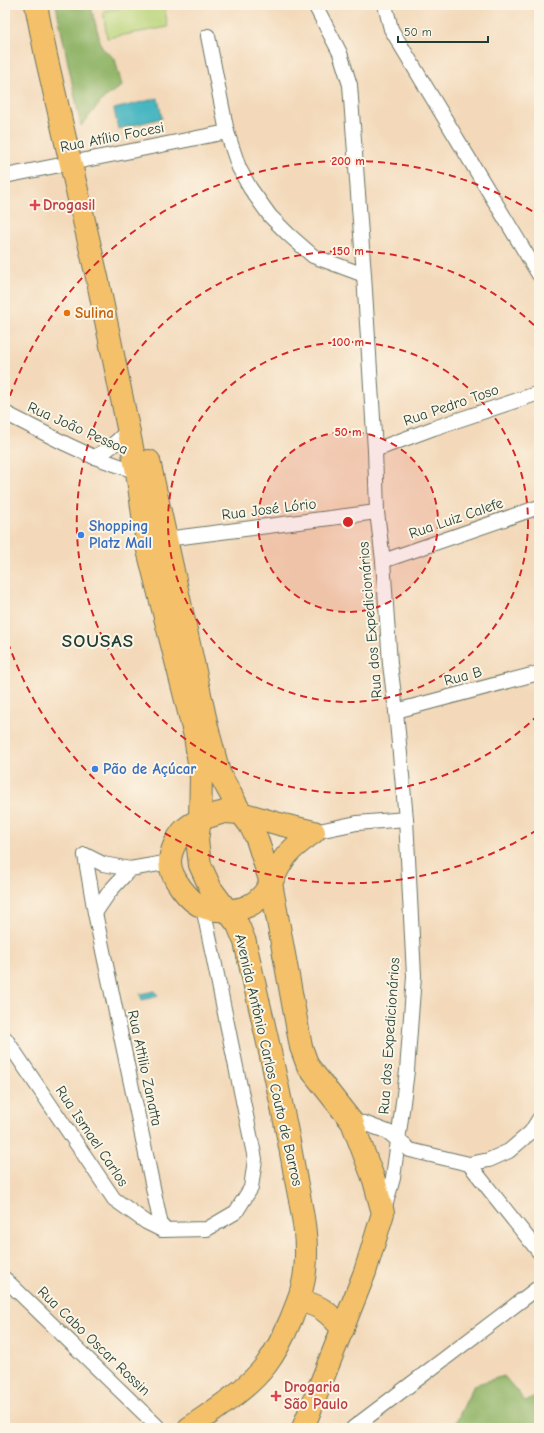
<svg xmlns="http://www.w3.org/2000/svg" width="544" height="1433" font-family="'Comic Neue',sans-serif">
  <rect width="100%" height="100%" fill="#fcf5e5"/>
  <filter id="ink" filterUnits="userSpaceOnUse"><feTurbulence type="fractalNoise" baseFrequency=".025" numOctaves="2"/><feDisplacementMap in="SourceGraphic" scale="8" xChannelSelector="R" yChannelSelector="G"/><feConvolveMatrix kernelMatrix="1 2 1 2 8 2 1 2 1" color-interpolation-filters="sRGB"/></filter>
  <filter id="wash" filterUnits="userSpaceOnUse"><feTurbulence type="fractalNoise" baseFrequency=".012" numOctaves="4" result="noise"/><feDisplacementMap in="SourceGraphic" scale="16" xChannelSelector="R" yChannelSelector="G"/><feGaussianBlur stdDeviation="0.9" result="paint"/><feColorMatrix in="noise" values="0 0 0 0 0 0 0 0 0 0 0 0 0 0 0 0 0 1.4 0 .05"/><feComposite in="paint" operator="in"/></filter>
  <g filter="url(#wash)">
    <rect width="100%" height="100%" fill="#f3d9ba"/>
    <!-- green -->
    <polygon fill="#bad57b" stroke="#6c8958" points="135,5 164,5 168,27 107,38 103,11"/>
    <!-- forest -->
    <g fill="#93b66b" stroke="#597a50">
      <polygon points="56,5 92,5 91,7 102,48 115,59 122,86 104,98 81,126"/>
      <polygon points="504,1376 526,1402 539,1393 539,1428 453,1428 474,1385"/>
    </g>
    <!-- water -->
    <g fill="#47b6c1" stroke="#337a7a">
      <polygon points="158,98 162,118 118,129 114,109"/>
      <polygon points="155,991 158,996 142,1000 140,994"/>
    </g>
  </g>
  <g filter="url(#ink)">
    <g fill="none" stroke-linecap="round" stroke-linejoin="round">
      <!-- minor casing -->
      <g stroke="#697463" stroke-width="16">
        <g id="minor">
          <polyline points="315,5 340,53 350,85 364,275 375,450 377,512 383,561 390,664 396,711 406,819 414,976 407,1071 398,1141 393,1178 384,1210"/>
          <polyline points="385,5 391,29 539,275"/>
          <polyline points="208,36 227,132 239,168 250,188 270,216 288,234 313,256 364,275"/>
          <polyline points="5,176 227,132"/>
          <polyline points="5,413 66,444 94,457 137,472"/>
          <polyline points="375,450 434,428 539,393"/>
          <path d="M94,457C108,451 118,441 128,430"/>
          <polyline points="166,539 377,512"/>
          <polyline points="383,561 539,507"/>
          <polyline points="396,711 539,673"/>
          <polyline points="314,832 357,823 406,819"/>
          <polyline points="85,855 95,913 162,1230"/>
          <polyline points="85,855 103,864 130,869 170,862"/>
          <polyline points="95,913 110,891 130,869"/>
          <polyline points="5,1038 114,1199 146,1222 162,1230 207,1229 236,1212 251,1188 255,1159 203,907"/>
          <polyline points="352,1122 364,1123 388,1132 410,1150 469,1164 489,1160 509,1151 531,1132 539,1119"/>
          <polyline points="469,1164 539,1252"/>
          <polyline points="5,1279 159,1428"/>
          <polyline points="353,1428 539,1287"/>
        </g>
      </g>
      <!-- primary casing -->
      <g stroke="#697463" stroke-width="24">
        <g id="primary">
          <path d="M36,5L46,56L97,277L137,472L148,550L195,736L201,777L200,820L197,840L200,865L211,889L238,925L245,942C262,1019 282,1097 295,1175C301,1206 309,1238 305,1271C303,1296 282,1344 266,1365C247,1390 214,1410 189,1428"/>
          <polyline points="149,461 208,731 219,773 241,813 250,825 257,839 271,883 301,1047 308,1066 352,1122 374,1180 383,1213 365,1272 303,1428"/>
          <path d="M224,812L241,813L279,824L314,832C305,839 293,847 286,856C273,873 270,896 248,906C238,911 214,912 203,907C189,902 170,877 170,862C170,852 177,838 183,831C193,820 211,816 224,812Z"/>
          <path d="M298,1300C321,1306 327,1311 343,1329"/>
        </g>
      </g>
      <!-- minor -->
      <use href="#minor" stroke="#fff" stroke-width="14"/>
      <!-- primary -->
      <use href="#primary" stroke="#f4c16b" stroke-width="22"/>
    </g>
  </g>
  <!-- distance rings -->
  <circle cx="348" cy="522" r="90" fill="#d62828" fill-opacity=".12"/>
  <g fill="none" stroke="#d62828" stroke-width="2" stroke-dasharray="7 5">
    <circle cx="348" cy="522" r="90"/>
    <circle cx="348" cy="522" r="180"/>
    <path d="M538 715A271 271 0 1 1 538 329"/>
    <path d="M537 830A361 361 0 0 1 6 637M6 407A361 361 0 0 1 537 214"/>
  </g>
  <!-- markers -->
  <g fill="#e0444e" stroke="#fcf5e5" stroke-width="1.5">
    <path d="M33 199h4v4h4v4h-4v4h-4v-4h-4v-4h4z"/>
    <path d="M274 1390h4v4h4v4h-4v4h-4v-4h-4v-4h4z"/>
  </g>
  <circle fill="#e8710a" stroke="#fcf5e5" stroke-width="1.5" cx="67" cy="313" r="4"/>
  <g fill="#3f7fe0" stroke="#fcf5e5" stroke-width="1.5">
    <circle cx="81" cy="535" r="4"/>
    <circle cx="95" cy="769" r="4"/>
  </g>
  <g text-anchor="middle" stroke-width="4" stroke-linejoin="round" paint-order="stroke">
    <!-- street labels -->
    <g font-size="15" fill="#1f3d34" stroke="#fcf5e5">
      <text transform="translate(112 137) rotate(-11)" y="5">Rua Atílio Focesi</text>
      <text transform="translate(451 405) rotate(-19)" y="5">Rua Pedro Toso</text>
      <text transform="translate(78 428) rotate(24)" y="5">Rua João Pessoa</text>
      <text transform="translate(269 509) rotate(-7)" y="5">Rua José Lório</text>
      <text transform="translate(456 518) rotate(-19)" y="5">Rua Luiz Calefe</text>
      <text transform="translate(370 620) rotate(-95)" y="5">Rua dos Expedicionários</text>
      <text transform="translate(463 676) rotate(-15)" y="5">Rua B</text>
      <text transform="translate(389 1036) rotate(-86)" y="5">Rua dos Expedicionários</text>
      <text transform="translate(269 1060) rotate(77)" y="5">Avenida Antônio Carlos Couto de Barros</text>
      <text transform="translate(145 1068) rotate(78)" y="5">Rua Attilio Zanatta</text>
      <text transform="translate(92 1136) rotate(56)" y="5">Rua Ismael Carlos</text>
      <text transform="translate(94 1341) rotate(44)" y="5">Rua Cabo Oscar Rossin</text>
    </g>
    <!-- health labels -->
    <g font-size="15" font-weight="bold" fill="#be3a42" stroke="#fcf5e5" text-anchor="start">
      <text x="43" y="210">Drogasil</text>
      <text x="284" y="1392">Drogaria<tspan x="284" dy="17">São Paulo</tspan></text>
    </g>
    <!-- food labels -->
    <g font-size="15" font-weight="bold" fill="#c56008" stroke="#fcf5e5" text-anchor="start">
      <text x="75" y="318">Sulina</text>
    </g>
    <!-- shop labels -->
    <g font-size="15" font-weight="bold" fill="#366cbe" stroke="#fcf5e5" text-anchor="start">
      <text x="89" y="531">Shopping<tspan x="89" dy="17">Platz Mall</tspan></text>
      <text x="103" y="774">Pão de Açúcar</text>
    </g>
    <!-- district labels -->
    <g font-size="19" font-weight="bold" letter-spacing="1" fill="#1f3d34" stroke="#fcf5e5">
      <text x="98" y="647">SOUSAS</text>
    </g>
  </g>
  <circle cx="348" cy="522" r="6" fill="#d62828" stroke="#fcf5e5" stroke-width="2"/>
  <g font-size="12" text-anchor="middle" font-weight="bold" fill="#d62828" stroke="#fcf5e5" stroke-width="4" stroke-linejoin="round" paint-order="stroke">
    <text x="348" y="165">200 m</text>
    <text x="348" y="255">150 m</text>
    <text x="348" y="346">100 m</text>
    <text x="348" y="436">50 m</text>
  </g>
  <!-- margin -->
  <rect width="544" height="1433" fill="none" stroke="#fcf5e5" stroke-width="20"/>
  <!-- scale -->
  <path d="M398 36v6h90v-6" fill="none" stroke="#1f3d34" stroke-width="2"/>
  <text x="404" y="36" font-size="12" fill="#1f3d34" stroke="#fcf5e5" stroke-width="3" paint-order="stroke">50 m</text>
</svg>
